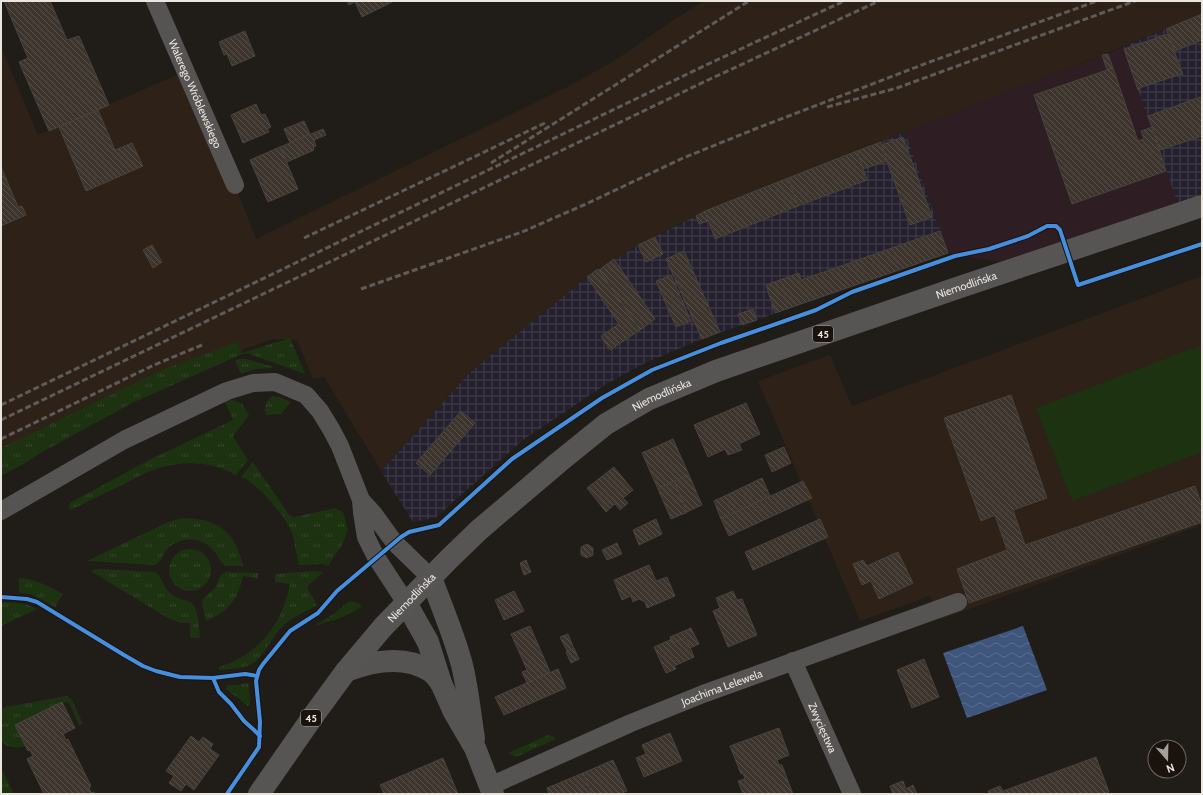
<svg xmlns="http://www.w3.org/2000/svg" width="1203" height="795" font-family="Cabin,sans-serif">
  <defs>
    <pattern id="industrial-grid" width="8" height="8" patternUnits="userSpaceOnUse"><rect width="8" height="8" fill="#24202e"/><path d="M0 4h8M4 0v8" fill="none" stroke="#44404c"/></pattern>
    <pattern id="grass-tufts" width="24" height="20" patternUnits="userSpaceOnUse"><rect width="24" height="20" fill="#1d3211"/><path d="M3 7l-1-3M5 7V3M7 7l1-3M15 17l-1-3M17 17v-4M19 17l1-3" fill="none" stroke="#334628"/></pattern>
    <pattern id="water-waves" width="16" height="10" patternUnits="userSpaceOnUse"><rect width="16" height="10" fill="#3e557c"/><path d="M0 5q4-4 8 0t8 0" fill="none" stroke="#5a6d8e"/></pattern>
    <pattern id="building-back-hatch" width="6" height="6" patternUnits="userSpaceOnUse"><rect width="6" height="6" fill="#3d352d"/><path d="M-1 5l2 2M0 0l6 6M5-1l2 2" fill="none" stroke="#59524b"/></pattern>
  </defs>
  <rect width="100%" height="100%" fill="#201c18"/>
  <!-- commercial -->
  <polygon fill="#2e1e23" points="1123,47 1181,213 1022,266 948,253 905,132"/>
  <!-- industrial -->
  <g fill="url(#industrial-grid)">
    <polygon points="1202,14 1202,206 1181,213 1123,47"/>
    <polygon points="905,132 948,253 702,339 645,363 608,383 523,440 435,518 413,522 381,471 470,372 587,277 638,245 705,211"/>
  </g>
  <!-- built -->
  <g fill="#2d2118">
    <polygon points="704,1 1202,1 1202,14 1102,55 705,211 638,245 587,277 470,372 381,471 324,377 313,379 297,340 273,339 174,374 1,451 1,47 38,135 186,71 235,185 256,239 569,86 614,61 669,23"/>
    <polygon points="1202,276 1202,525 939,620 930,596 860,621 758,381 830,355 852,406"/>
  </g>
  <!-- grass -->
  <g fill="url(#grass-tufts)">
    <path d="M290,338L305,374L247,353L242,354L130,404L37,455C27,463 13,469 1,476V448L162,370L237,342L242,353Z"/>
    <polygon points="239,359 246,359 273,367 272,368 255,369 241,374 235,361"/>
    <path d="M272,396L280,397L291,402L281,414L266,415C264,407 265,401 272,396Z"/>
    <path d="M234,400L242,404L249,415L233,436L248,460L236,475C212,461 182,460 156,469C143,473 132,480 120,486C104,493 89,501 73,509L71,510L68,508L70,503L149,460L233,420L225,401Z"/>
    <polygon points="253,462 290,516 295,517 335,508 343,512 348,530 342,545 328,566 322,564 299,565 292,532 282,515 262,492 248,480 241,477"/>
    <path d="M182,518C217,518 236,532 243,566H226C219,562 218,555 213,550C201,536 181,537 168,548C163,553 162,562 155,565L87,561L168,522Z"/>
    <circle cx="190" cy="570" r="21"/>
    <path d="M99,569L155,572C162,577 163,586 169,592C175,598 181,599 188,601C199,604 199,628 200,638H190V623H181L168,618L92,572L93,570Z"/>
    <path d="M312,571L323,572L307,587L317,605C306,612 292,617 283,626C273,636 265,653 256,661C246,669 231,669 219,670V667C258,656 283,623 290,584L275,582V574Z"/>
    <path d="M226,572L258,573V579L243,576C238,600 228,612 206,621L202,604L203,599L215,588L221,575Z"/>
    <path d="M19,578C36,579 48,586 63,594L55,607L31,594L19,593Z"/>
    <path d="M352,601L359,604L362,606C349,616 334,620 318,625L317,624L332,615L348,602Z"/>
    <path d="M1,602C13,603 26,602 37,609L1,626Z"/>
    <polygon points="247,683 249,684 250,704 248,706 226,689 227,685 237,685"/>
    <path d="M67,696L72,700L83,724L79,725L69,703L62,702L15,725L26,746C16,749 9,748 1,742V709L5,707Z"/>
    <polygon points="548,735 553,736 556,739 516,757 508,753"/>
    <polygon points="1,767 14,794 1,794"/>
  </g>
  <!-- pitch -->
  <polygon fill="#1d3211" points="1202,345 1202,452 1072,501 1036,408"/>
  <!-- water -->
  <polygon fill="url(#water-waves)" points="1023,626 1047,690 967,718 943,653"/>
  <!-- building -->
  <g fill="url(#building-back-hatch)" stroke="#46433f">
    <polygon points="4,1 50,1 67,40 79,36 109,105 49,131 19,62 28,58"/>
    <polygon points="347,1 391,1 392,2 362,17 355,2 349,5"/>
    <polygon points="1202,14 1202,40 1175,51 1166,29"/>
    <polygon points="245,31 255,56 232,66 227,54 224,55 219,42"/>
    <polygon points="1168,34 1183,75 1182,75 1181,74 1139,88 1140,90 1138,90 1124,49"/>
    <polygon points="1108,54 1113,68 1107,70 1102,55"/>
    <polygon points="1113,68 1138,141 1144,139 1141,131 1152,127 1166,171 1072,204 1034,95"/>
    <polygon points="1200,97 1202,97 1202,136 1160,150 1148,116"/>
    <polygon points="256,104 261,115 265,114 271,127 267,129 269,132 243,143 231,115"/>
    <polygon points="98,110 115,150 132,143 143,166 86,191 59,127"/>
    <polygon points="304,121 310,134 290,143 284,129"/>
    <polygon points="323,129 326,135 314,140 316,146 313,147 314,150 287,162 280,147"/>
    <polygon points="903,137 932,217 910,225 881,145"/>
    <polygon points="881,142 887,161 863,169 857,151"/>
    <polygon points="280,147 298,189 268,202 250,160"/>
    <polygon points="857,151 867,180 798,206 788,178"/>
    <polygon points="1,167 18,207 22,206 26,215 1,226"/>
    <polygon points="788,178 798,206 715,239 705,211"/>
    <polygon points="705,211 708,221 699,224 696,216"/>
    <polygon points="940,231 948,253 775,313 766,285 799,273 801,280"/>
    <polygon points="655,237 663,254 646,262 638,245"/>
    <polygon points="152,245 162,262 153,268 143,250"/>
    <polygon points="684,251 720,332 702,339 666,259"/>
    <polygon points="614,259 655,319 640,330 599,270"/>
    <polygon points="598,269 640,330 610,350 601,336 619,324 587,277"/>
    <polygon points="671,275 691,321 676,327 656,281"/>
    <polygon points="753,309 757,320 742,325 738,314"/>
    <polygon points="1011,395 1047,498 1013,510 1025,545 1195,486 1202,506 1202,522 969,603 957,569 1007,550 995,515 981,521 944,418"/>
    <polygon points="746,403 760,434 739,444 742,450 728,455 725,449 708,457 694,425"/>
    <polygon points="461,411 475,423 430,475 416,463"/>
    <polygon points="673,439 689,475 658,489 642,453"/>
    <polygon points="784,447 791,463 772,472 765,455"/>
    <polygon points="614,467 633,490 623,498 628,503 620,510 615,504 606,512 587,488"/>
    <polygon points="689,475 702,505 687,512 674,481"/>
    <polygon points="762,478 770,496 721,519 714,501"/>
    <polygon points="674,481 687,512 685,514 685,513 671,519 658,489"/>
    <polygon points="803,481 812,498 729,536 721,519"/>
    <polygon points="656,519 662,534 639,545 633,530"/>
    <polygon points="820,519 828,537 753,570 745,552"/>
    <polygon points="617,543 622,554 607,560 602,550"/>
    <polygon points="587,544 593,548 593,555 587,558 581,555 581,547"/>
    <polygon points="898,552 913,583 879,599 871,581 862,585 853,564 863,560 867,566"/>
    <polygon points="526,560 531,572 524,575 520,563"/>
    <polygon points="649,565 656,581 667,577 675,596 647,608 645,602 639,599 633,602 631,596 622,600 614,580"/>
    <polygon points="514,591 524,611 504,620 495,600"/>
    <polygon points="733,591 737,600 742,599 757,635 728,647 713,611 720,608 716,598"/>
    <polygon points="530,626 550,672 527,683 522,672 527,670 511,634"/>
    <polygon points="691,628 699,644 690,648 686,637 673,643 671,640 670,637"/>
    <polygon points="568,634 574,649 567,651 560,637"/>
    <polygon points="686,637 694,657 674,666 676,669 666,673 654,647 672,639 673,643"/>
    <polygon points="574,648 579,659 571,663 566,652"/>
    <polygon points="924,659 939,697 912,708 897,670"/>
    <polygon points="558,669 566,688 504,715 495,697"/>
    <polygon points="62,702 75,728 63,734 66,740 68,739 91,786 89,787 91,793 94,792 95,794 44,794 27,759 33,756 30,750 28,751 15,725"/>
    <polygon points="779,728 789,755 777,760 779,765 782,765 793,794 743,794 738,781 745,779 743,773 741,774 730,746"/>
    <polygon points="670,733 682,761 644,777 636,758 646,754 642,745"/>
    <polygon points="191,736 199,742 203,737 213,744 210,749 219,755 194,790 186,784 181,791 169,783 174,776 166,771"/>
    <polygon points="1096,757 1109,792 1104,794 995,794"/>
    <polygon points="443,758 458,794 384,794 380,785"/>
    <polygon points="613,760 627,791 620,794 592,794 583,773"/>
    <polygon points="583,773 592,794 549,794 547,788"/>
    <polygon points="903,781 906,789 913,785 917,794 893,794 890,786"/>
    <polygon points="1000,786 1003,791 995,794 989,794 988,791"/>
  </g>
  <g fill="none" stroke-linecap="round" stroke-linejoin="round">
    <!-- minor -->
    <g stroke="#565452" stroke-width="18">
      <path id="s1" d="M155,1L235,185"/>
      <polyline points="361,500 373,513 394,542 431,578"/>
      <polyline points="1,511 124,440 227,391 253,383 275,382 306,395 320,411 331,429 340,446 361,500 362,512 366,537 376,557 406,603"/>
      <path id="s2" d="M793,661L852,794"/>
      <path id="s3" d="M490,786L631,723L703,694L958,602"/>
    </g>
    <!-- tertiary -->
    <g stroke="#565452" stroke-width="22">
      <path d="M431,578C442,607 454,635 462,665C468,689 470,714 474,738"/>
      <polyline points="406,603 428,642 441,683 454,712 475,748 493,794"/>
      <path d="M346,671C372,661 405,655 430,671C435,674 438,679 441,683"/>
    </g>
    <!-- primary -->
    <path stroke="#575554" stroke-width="22" id="s4" d="M259,794L316,712L346,671L383,627L448,560L479,530L559,462L606,424L649,399L716,371L960,287L1202,206"/>
    <!-- rail -->
    <g stroke="#5e5c59" stroke-width="3" stroke-dasharray="6 3" stroke-linecap="butt">
      <polyline points="827,107 897,88 1135,1"/>
      <polyline points="491,163 749,1"/>
      <polyline points="304,238 545,123"/>
      <polyline points="361,289 522,232 586,204 683,158 760,127 927,63 1097,1"/>
      <polyline points="1,405 704,66 844,1"/>
      <polyline points="1,420 708,80 879,1"/>
      <polyline points="1,439 154,365 202,345"/>
    </g>
    <!-- cycleway casing -->
    <g stroke="#1a120c" stroke-width="6">
      <g id="cycleway">
        <polyline points="1,597 27,599 37,602 124,655 143,666 156,671 180,677 213,678 245,674 257,676"/>
        <polyline points="213,678 219,692 231,704 244,721 254,730 260,736"/>
        <polyline points="227,794 259,747 260,722 256,681 259,670 263,664 290,631 318,613 337,591 401,537 409,532 439,525 512,459 602,398 652,370 721,343 816,310 852,292 955,256 989,249 1028,236 1047,226 1056,226 1060,230 1078,285 1202,244"/>
      </g>
    </g>
    <!-- cycleway -->
    <use href="#cycleway" stroke="#468fdf" stroke-width="4"/>
  </g>
  <g text-anchor="middle" stroke-width="3" stroke-linejoin="round" paint-order="stroke">
    <!-- shield labels -->
    <g fill="#1a120c" stroke="#aca6a0" stroke-width="1">
      <rect x="813" y="326" width="20" height="16" rx="3"/>
      <rect x="301" y="710" width="20" height="16" rx="3"/>
    </g>
    <g font-size="10" font-weight="bold" fill="#ebe5e0">
      <text x="823" y="338">45</text>
      <text x="311" y="722">45</text>
    </g>
    <!-- street labels -->
    <g font-size="11" fill="#ebe5e0" stroke="#1a120c">
      <text dy="4" stroke="none"><textPath href="#s1" startOffset="101">Walerego Wróblewskiego</textPath></text>
      <text dy="4" stroke="none"><textPath href="#s4" startOffset="897">Niemodlińska</textPath></text>
      <text dy="4" stroke="none"><textPath href="#s4" startOffset="573">Niemodlińska</textPath></text>
      <text dy="4" stroke="none"><textPath href="#s4" startOffset="249">Niemodlińska</textPath></text>
      <text dy="4" stroke="none"><textPath href="#s3" startOffset="252">Joachima Lelewela</textPath></text>
      <text dy="4" stroke="none"><textPath href="#s2" startOffset="73">Zwycięstwa</textPath></text>
    </g>
  </g>
  <!-- border -->
  <rect width="1203" height="795" fill="none" stroke="#ebe5e0" stroke-width="4"/>
  <!-- north arrow -->
  <g transform="translate(1167 759) rotate(160)"><circle r="19" fill="#1a120c" stroke="#6e6661"/>
  <path d="M0-3L7 15L0 10L-7 15Z" fill="#a49f9a"/>
  <text y="-6" font-size="11" font-weight="bold" text-anchor="middle" fill="#ebe5e0">N</text>
  </g>
</svg>
